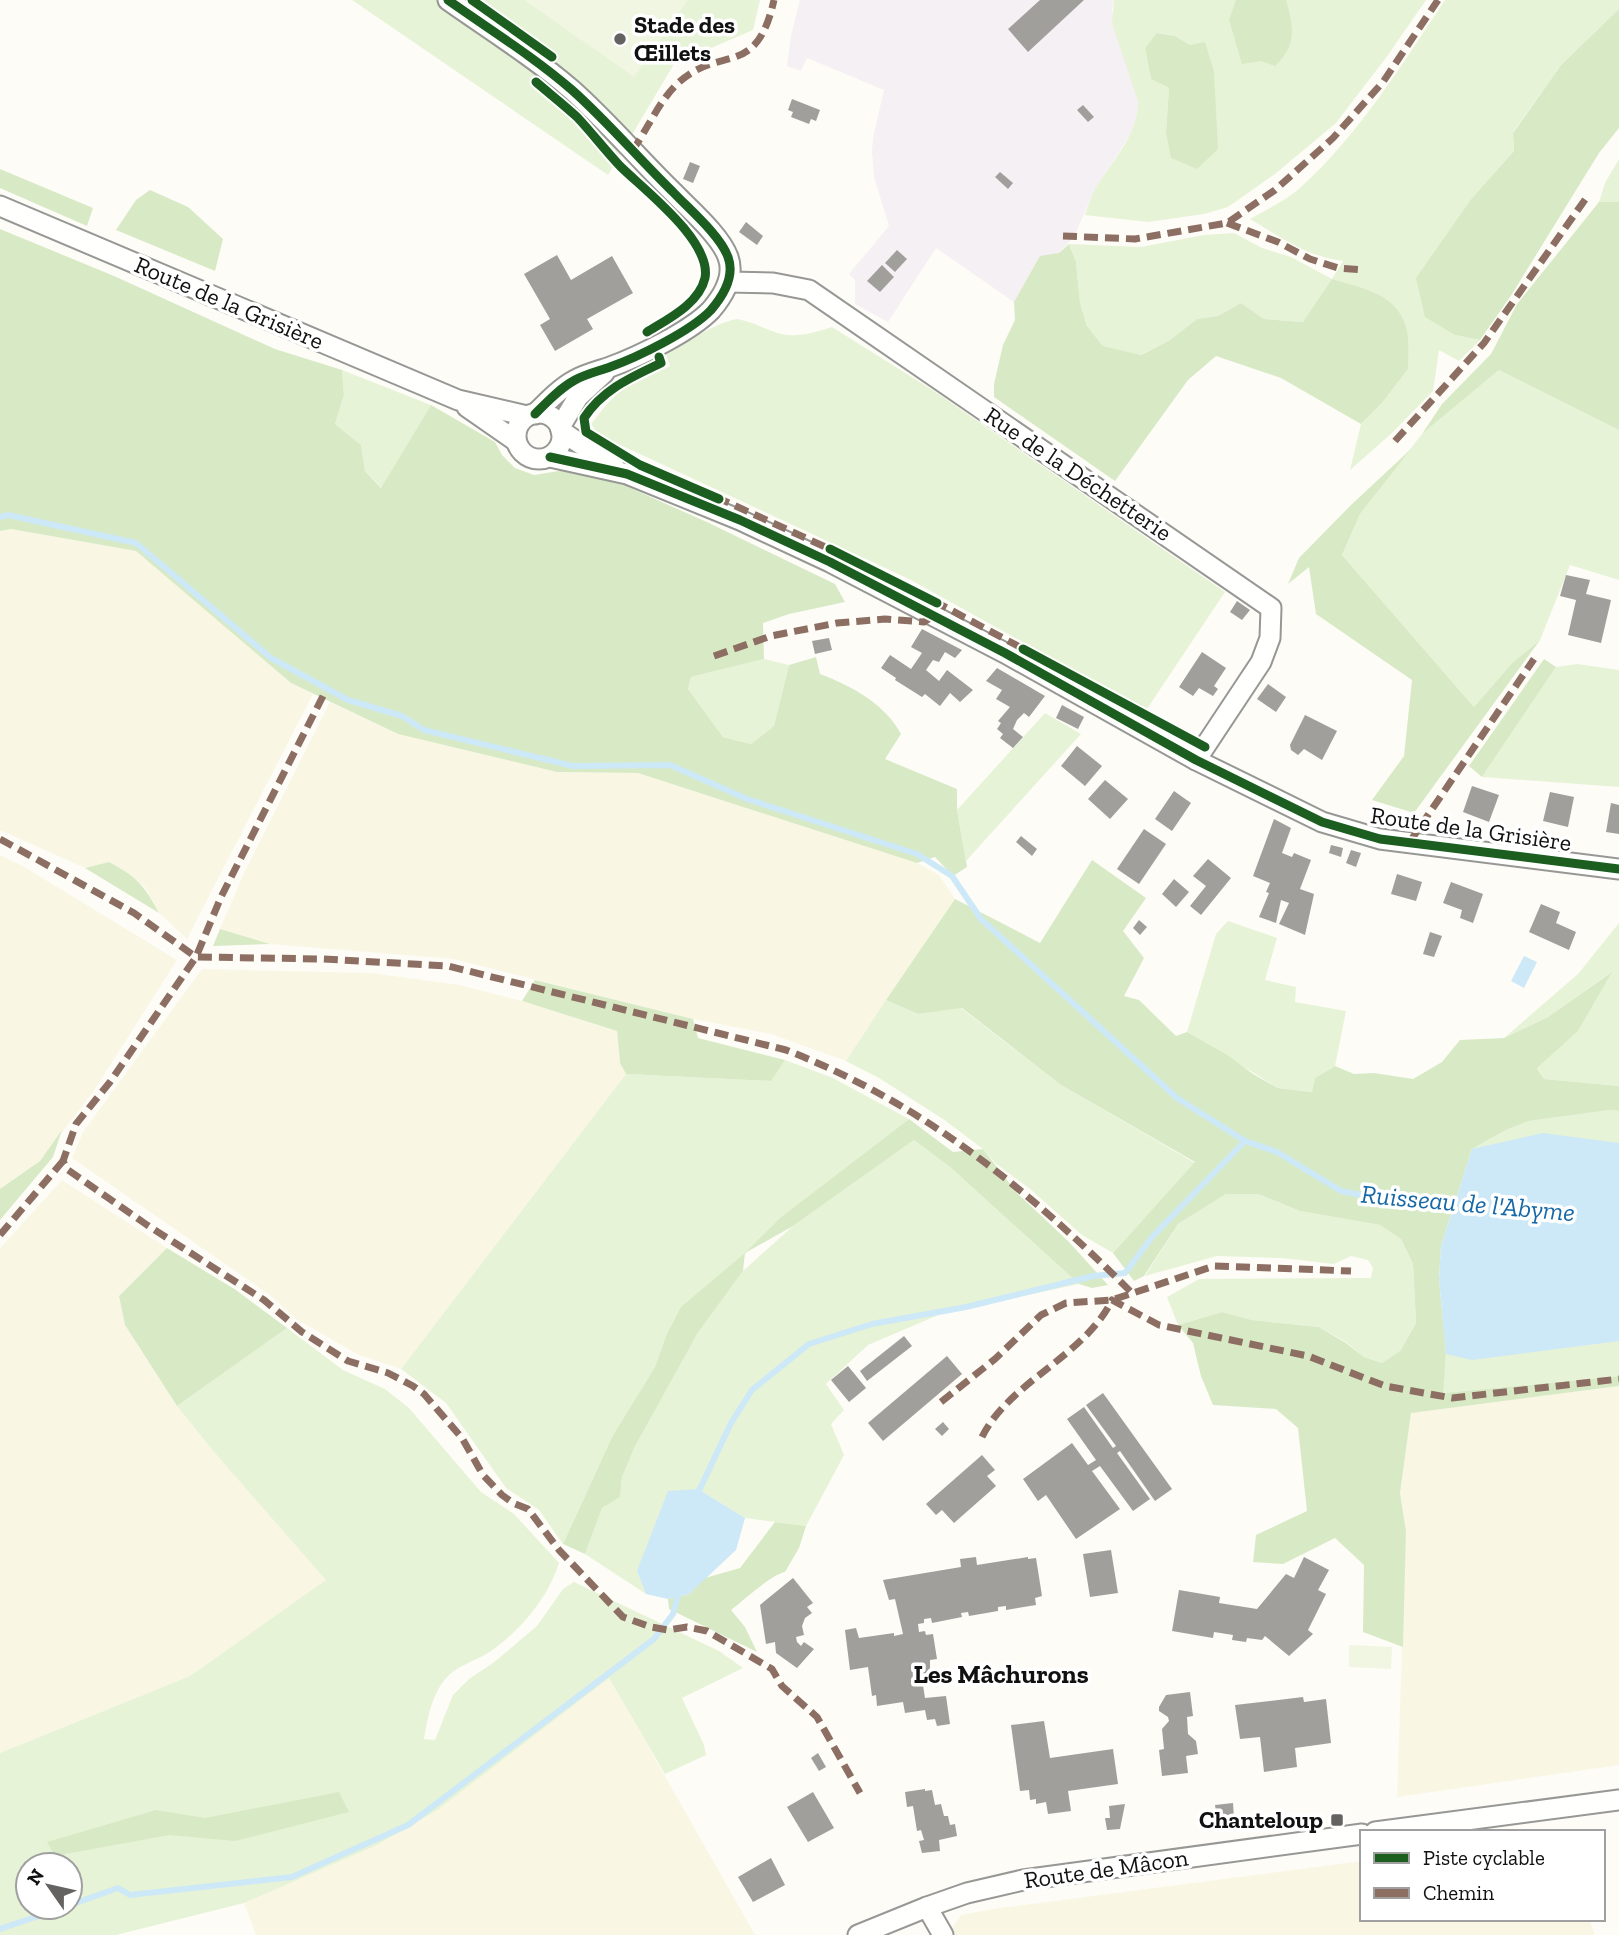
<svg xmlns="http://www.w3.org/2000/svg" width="1619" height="1935" font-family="'Zilla Slab',serif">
  <rect width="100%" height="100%" fill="#fdfcf7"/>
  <!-- industrial -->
  <polygon fill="#f5f0f3" points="800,0 1114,0 1112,10 1138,101 1139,114 1133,130 1094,191 1074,237 1059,253 1040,257 1014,302 936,248 888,322 855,304 855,280 849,274 889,226 874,177 872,151 873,138 884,90 807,58 801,71 787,66 791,36"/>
  <!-- farmland -->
  <g fill="#f9f7e4">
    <polygon points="11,529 136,551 291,683 313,694 187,939 159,913 145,887 126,872 109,862 85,868 0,830 0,531"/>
    <polygon points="330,702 398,734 557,772 638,773 698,792 917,863 939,875 955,899 846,1061 771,1034 693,1019 453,959 270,944 220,929 244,873"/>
    <polygon points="0,855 26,868 177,960 93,1092 40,1161 0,1189"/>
    <polygon points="202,969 371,973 460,985 522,1001 617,1031 620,1063 626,1074 401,1369 359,1355 296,1319 270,1295 72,1158 83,1132"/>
    <polygon points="62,1180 167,1248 119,1296 125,1325 177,1406 214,1452 327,1580 190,1676 0,1753 0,1248"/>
    <polygon points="1619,1386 1619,1765 1397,1797 1406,1531 1400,1493 1411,1412"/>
    <polygon points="609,1677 755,1935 256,1935 244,1903 376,1845 439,1809"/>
    <polygon points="1362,1861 1362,1919 1589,1919 1595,1935 953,1935 951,1930 961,1915 993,1909"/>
  </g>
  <!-- green -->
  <g fill="#e7f3d7" fill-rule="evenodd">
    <polygon points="352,0 760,0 753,30 674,64 608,175"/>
    <path d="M1114,0H1426L1388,55L1336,123L1275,174L1228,207L1204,214L1148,222L1085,215C1088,206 1091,197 1095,189C1111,162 1139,134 1138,101L1112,23ZM1158,33L1175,36L1190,45L1166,132L1169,88L1151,79L1145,48Z"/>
    <path d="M1445,0H1619V9L1561,65L1513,132L1514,151L1472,198L1455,335L1480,340L1459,361L1439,350L1433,391L1392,433L1350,470L1361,424L1382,403L1408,369L1303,322L1264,319L1241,303L1218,316L1197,319L1170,340L1140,355L1103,346L1087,326L1080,303L1076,262L1069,244L1141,247L1204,235L1234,233L1262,248L1291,257L1332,279L1343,261C1306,256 1282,238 1250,219C1267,209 1287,200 1301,187C1357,137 1403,63 1445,0Z"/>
    <polygon points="1619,159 1619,202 1599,202 1605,183"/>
    <path d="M737,319C754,322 766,330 781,334C798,338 816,332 832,327L934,391L1225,592L1143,715L1046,655L909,579L599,435L591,424L607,404L621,390L670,366L666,354C690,342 711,324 737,319Z"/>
    <polygon points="342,370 431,405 382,488 365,471 361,445 335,424 344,395"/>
    <polygon points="1499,370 1619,430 1619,580 1570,565 1540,640 1512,663 1474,707 1342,555 1360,514 1422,434"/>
    <polygon points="764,659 789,665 774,726 751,744 723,737 688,689 691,677"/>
    <polygon points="1577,664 1619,670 1619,787 1482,777 1556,667"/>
    <polygon points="1045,713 1081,734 966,861 957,810"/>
    <polygon points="1228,921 1277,938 1265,980 1296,987 1295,1002 1346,1011 1335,1066 1315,1078 1313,1092 1278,1088 1187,1032 1216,934"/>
    <polygon points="1619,923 1619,1086 1544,1079 1537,1067 1578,1031 1610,973 1548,1017 1504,1038 1578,974"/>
    <polygon points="886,1000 918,1014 961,1008 1061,1085 1195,1163 1113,1253 1082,1235 1029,1188 995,1163 983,1149 943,1119 879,1078 846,1061"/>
    <polygon points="785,1060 833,1078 909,1119 781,1217 666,1336 655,1367 613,1435 563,1544 539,1510 506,1488 446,1403 401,1369 626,1074 770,1081"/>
    <polygon points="1610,1110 1619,1111 1619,1376 1442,1393 1446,1354 1442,1321 1472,1149 1506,1130 1529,1121"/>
    <polygon points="914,1140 950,1167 1079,1284 943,1313 868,1345 826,1384 844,1410 831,1424 844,1455 806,1526 745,1518 698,1489 637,1571 646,1594 585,1554 602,1508 620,1496 622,1477 633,1448 678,1365 697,1334 743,1271 793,1226"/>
    <polygon points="1226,1194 1258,1194 1300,1211 1380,1225 1401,1239 1413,1264 1416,1323 1401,1350 1382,1363 1364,1357 1346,1342 1319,1327 1252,1320 1222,1312 1178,1325 1167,1297 1199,1279 1371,1278 1373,1268 1368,1260 1351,1256 1334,1264 1282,1258 1217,1256 1145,1276 1178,1224"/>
    <path d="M287,1328L343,1370L385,1389L409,1408L481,1492L514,1514L559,1563C548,1598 521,1630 491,1651C478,1660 461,1664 449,1675C432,1692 428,1717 424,1739L435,1740L453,1695L469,1679L493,1663L537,1626L563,1589L574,1582L719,1651L743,1668L682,1698L704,1745L706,1755L665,1774L609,1678L439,1809L377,1845L244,1903L116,1935H0V1753L190,1676L326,1580L214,1452L177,1406ZM28,1865H70V1907H28Z"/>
  </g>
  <!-- forest -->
  <g fill="#d8eac5">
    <path d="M1236,0H1286C1294,27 1297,46 1275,66L1261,61L1242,64L1229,20Z"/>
    <polygon points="1619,9 1619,128 1599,153 1512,294 1480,340 1455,335 1425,317 1416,278 1472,198 1514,151 1513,133 1561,65"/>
    <polygon points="1157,33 1175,36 1190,45 1205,42 1214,72 1218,149 1197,169 1171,158 1166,132 1169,88 1151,79 1145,48"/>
    <polygon points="0,169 93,208 87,226 0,188"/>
    <polygon points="150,190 188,207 223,239 215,271 116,230 136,200"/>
    <polygon points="1599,202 1619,202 1619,430 1499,370 1422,434 1442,404 1491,354 1517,304"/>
    <path d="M0,229L114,276L275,349L342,370L344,395L335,424L361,445L365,471L381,488L431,405L495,442L502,455L515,468L534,475L565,470L617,482L709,523L835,584L845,602L789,614L763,623L764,659L691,677L688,689L723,737L751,744L774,726L789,665L816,657L820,674C852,686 885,704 901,734L885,759L957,789V810L967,867L953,876L935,857L917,863L638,773L557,772L398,734L291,683L136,551L11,529L0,531Z"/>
    <path d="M1069,244L1076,262L1080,303L1087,326L1103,346L1141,355L1170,340L1197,319L1218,316L1241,303L1264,319L1303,322L1332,279C1360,288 1394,292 1405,324C1410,337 1408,355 1408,369L1382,403L1361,424L1281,378L1216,356L1188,380L1115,481L994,397V384L1003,345L1015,320L1014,302L1040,256L1059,253Z"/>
    <polygon points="1411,449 1360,514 1342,555 1474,707 1512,663 1540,640 1414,813 1372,800 1404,756 1412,680 1316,614 1309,567 1288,584 1299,558 1351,505"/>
    <polygon points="1544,659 1556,667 1482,777 1469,766"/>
    <polygon points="1092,860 1146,898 1123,931 1144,958 1124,996 1139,1000 1176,1036 1187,1032 1229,1056 1253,1074 1278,1088 1312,1092 1315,1078 1335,1066 1354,1074 1374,1073 1413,1079 1442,1062 1460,1040 1504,1038 1548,1017 1612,972 1578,1031 1537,1068 1544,1079 1619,1086 1619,1111 1610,1110 1529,1121 1506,1130 1472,1149 1441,1246 1439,1279 1446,1354 1443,1393 1619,1376 1619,1386 1411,1413 1400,1493 1406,1531 1403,1647 1363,1632 1364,1565 1335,1538 1283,1564 1253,1562 1256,1535 1307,1511 1298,1428 1276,1409 1213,1405 1201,1376 1193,1343 1178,1325 1222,1312 1252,1320 1319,1327 1346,1343 1364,1357 1382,1363 1401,1350 1416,1323 1413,1264 1401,1239 1380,1225 1300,1211 1258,1194 1226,1194 1178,1224 1144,1276 1134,1281 1113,1253 1195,1162 1061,1085 962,1008 918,1014 886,1000 955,899 1040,943"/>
    <path d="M109,862C137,877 144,885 159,913L85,868Z"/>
    <polygon points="220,929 270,944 213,946"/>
    <polygon points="535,980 693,1019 698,1038 785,1060 771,1081 626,1074 620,1063 617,1031 522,1001"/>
    <polygon points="909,1119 953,1152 983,1149 1017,1193 1069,1242 1108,1285 1092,1288 1079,1284 950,1167 914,1140 793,1226 745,1253 743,1271 697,1334 634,1448 622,1477 620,1497 602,1508 585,1554 563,1544 613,1435 655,1367 666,1336 681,1307 745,1253 781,1217"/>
    <polygon points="62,1130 53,1157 0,1220 0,1189 40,1161"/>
    <polygon points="167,1248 236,1290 287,1328 177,1406 125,1325 119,1296"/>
    <path d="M775,1522L806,1526L799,1548L785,1572C772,1574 744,1600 731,1610L745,1627L757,1652L669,1609L668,1599L689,1594L705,1578L740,1568Z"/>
    <polygon points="339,1792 349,1812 235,1841 169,1835 55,1856 47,1842 156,1810 205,1818"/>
  </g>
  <!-- pitch -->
  <g fill="#f0f6e1">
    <polygon points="524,0 688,0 634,77"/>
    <polygon points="1349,1645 1392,1647 1391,1669 1349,1667"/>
  </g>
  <!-- water -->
  <g fill="#cde8f7">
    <polygon points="1524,956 1537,962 1524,988 1511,981"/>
    <polygon points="1543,1133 1619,1143 1619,1341 1472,1360 1446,1354 1439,1279 1441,1246 1472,1149"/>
    <polygon points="698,1489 745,1518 736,1550 689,1594 668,1599 646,1594 637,1571 668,1491"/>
  </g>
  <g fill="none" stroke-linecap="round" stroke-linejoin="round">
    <!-- stream -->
    <g stroke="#cde8f7" stroke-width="6">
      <polyline points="0,517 8,515 136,543 271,658 348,700 402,716 424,730 573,766 670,765 747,799 917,854 952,876 981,919 1177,1098 1245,1141 1277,1152 1341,1191 1371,1197 1460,1205"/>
      <polyline points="697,1495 731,1423 752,1390 809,1344 872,1324 966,1307 1093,1276 1125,1273 1152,1237 1245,1141"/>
      <polyline points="70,1905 118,1888 130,1895 292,1877 408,1825 654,1639 673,1614 679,1591"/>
      <polyline points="0,1929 65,1907"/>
    </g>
  </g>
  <!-- building -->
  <g fill="#a19f9c">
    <polygon points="1040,0 1084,0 1028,52 1008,29"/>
    <polygon points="792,99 820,110 816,121 811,119 809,124 791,117 793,112 788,110"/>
    <polygon points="1083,105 1094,117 1088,122 1077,110"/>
    <polygon points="690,162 700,166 693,183 683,179"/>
    <polygon points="1000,172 1013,183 1008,189 995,177"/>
    <polygon points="746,222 763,236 757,245 739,232"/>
    <polygon points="897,250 907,259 895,272 885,263"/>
    <polygon points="557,255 571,280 612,256 633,293 587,319 593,329 555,351 540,325 550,319 524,274"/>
    <polygon points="882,265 894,277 880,292 867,281"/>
    <polygon points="1566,575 1590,580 1586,594 1611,600 1601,643 1568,635 1576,600 1560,596"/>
    <polygon points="1237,601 1250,610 1242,620 1230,612"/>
    <polygon points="922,629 962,650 955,658 945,652 939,662 933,660 926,670 939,681 947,670 973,690 960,702 950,693 940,706 925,694 922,697 895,680 896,678 881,668 890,655 911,669 922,653 911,647"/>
    <polygon points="829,638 832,650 815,654 812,641"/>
    <polygon points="1202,652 1226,668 1214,686 1218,689 1213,696 1199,688 1193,696 1179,687"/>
    <polygon points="997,668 1045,696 1029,717 1024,713 1017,720 1013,729 1023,737 1013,748 1000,738 1003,734 997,729 1001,723 998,721 1010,707 996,699 1002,690 986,681"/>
    <polygon points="1268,684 1286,697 1276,712 1257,699"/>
    <polygon points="1062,705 1084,717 1078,729 1056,718"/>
    <polygon points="1305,715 1337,731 1322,760 1304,749 1298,755 1291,750 1290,745"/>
    <polygon points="1077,746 1102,766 1085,786 1061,766"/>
    <polygon points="1105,780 1128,799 1110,819 1088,799"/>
    <polygon points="1472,786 1499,795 1489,822 1463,812"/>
    <polygon points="1174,791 1191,803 1172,831 1155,819"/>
    <polygon points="1550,792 1574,797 1568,827 1543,821"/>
    <polygon points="1611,803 1619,805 1619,834 1606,832"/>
    <polygon points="1274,819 1291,828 1282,853 1292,857 1294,853 1311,860 1300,889 1314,894 1305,935 1279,924 1289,903 1281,900 1276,923 1259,917 1269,893 1266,892 1270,883 1253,876"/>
    <polygon points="1144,829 1166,844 1139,884 1117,869"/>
    <polygon points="1021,836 1037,849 1032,856 1016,842"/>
    <polygon points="1331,845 1343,848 1341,857 1329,853"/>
    <polygon points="1351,850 1361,853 1356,867 1346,863"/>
    <polygon points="1208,859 1231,878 1201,915 1190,906 1206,886 1193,876"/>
    <polygon points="1397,874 1422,882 1416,901 1391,894"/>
    <polygon points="1174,879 1189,892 1176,907 1162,894"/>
    <polygon points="1451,882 1483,894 1473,923 1460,918 1462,910 1443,903"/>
    <polygon points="1541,904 1560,912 1556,923 1576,932 1569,950 1529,932"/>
    <polygon points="1139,920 1147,927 1140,935 1133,928"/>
    <polygon points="1430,932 1442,936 1434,957 1423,954"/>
    <polygon points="904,1336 912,1346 867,1381 860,1371"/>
    <polygon points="947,1356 962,1374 883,1441 868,1423"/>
    <polygon points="848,1366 866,1388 849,1402 831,1380"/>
    <polygon points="1103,1393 1172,1489 1155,1501 1120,1451 1117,1453 1150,1499 1133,1511 1100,1466 1092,1471 1120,1509 1076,1539 1046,1495 1038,1501 1023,1479 1072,1443 1088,1465 1096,1460 1067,1419 1084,1407 1113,1448 1116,1446 1086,1405"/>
    <polygon points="943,1422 949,1429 942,1436 935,1429"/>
    <polygon points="982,1455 995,1470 987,1476 996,1486 954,1523 942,1510 936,1515 926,1504"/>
    <polygon points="1111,1550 1118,1593 1090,1597 1083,1554"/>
    <polygon points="976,1557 977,1565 1028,1557 1028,1559 1036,1558 1042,1596 1035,1598 1036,1605 1006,1610 1006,1606 998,1607 998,1611 969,1616 968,1612 961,1613 962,1617 932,1623 931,1618 924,1619 924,1623 918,1624 919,1632 925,1631 926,1635 933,1634 937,1659 930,1660 930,1678 922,1679 925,1698 946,1696 950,1724 937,1726 935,1719 927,1720 925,1710 905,1713 903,1702 877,1706 876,1695 872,1696 868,1667 850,1670 845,1630 856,1628 859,1638 894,1633 894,1636 903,1634 895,1599 889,1600 883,1580 961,1567 960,1559"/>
    <polygon points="1304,1557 1329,1570 1318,1590 1326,1594 1308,1630 1313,1634 1289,1656 1265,1636 1262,1640 1247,1638 1246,1642 1232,1640 1233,1635 1214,1632 1213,1638 1172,1631 1179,1590 1220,1597 1219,1603 1257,1609 1286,1574 1294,1578"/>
    <polygon points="793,1578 813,1603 807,1607 812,1613 805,1618 802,1626 804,1635 796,1637 797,1642 801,1646 804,1642 814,1649 797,1668 776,1653 775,1642 766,1644 760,1605"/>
    <polygon points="1190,1692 1193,1716 1187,1717 1188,1734 1196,1741 1198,1754 1186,1756 1188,1773 1162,1776 1159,1750 1164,1749 1162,1729 1169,1721 1168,1717 1159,1711 1159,1707 1166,1695"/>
    <polygon points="1303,1697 1304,1702 1326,1699 1331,1743 1295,1748 1297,1767 1264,1772 1260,1737 1240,1739 1235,1705"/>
    <polygon points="1044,1721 1050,1758 1113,1749 1118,1784 1068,1791 1071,1811 1048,1814 1046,1802 1036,1804 1036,1799 1030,1800 1029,1790 1020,1791 1011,1725"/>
    <polygon points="818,1753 826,1767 819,1771 811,1758"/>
    <polygon points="925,1789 925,1791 932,1790 935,1805 941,1804 944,1816 948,1816 950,1825 955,1824 957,1836 939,1840 940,1851 922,1853 919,1841 924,1840 921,1830 917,1831 913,1806 907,1807 905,1792"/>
    <polygon points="813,1792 834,1828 808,1842 787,1807"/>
    <polygon points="1233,1803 1234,1818 1217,1819 1215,1805"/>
    <polygon points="1125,1804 1120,1829 1107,1830 1105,1818 1110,1818 1109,1806"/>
    <polygon points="771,1858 785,1885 753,1902 738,1877"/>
  </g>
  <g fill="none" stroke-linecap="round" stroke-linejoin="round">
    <!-- minor casing -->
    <g stroke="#979795" stroke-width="23">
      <g id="minor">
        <path d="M448,0C489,29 534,57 572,90C608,122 639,159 673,192C689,209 720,235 728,257C735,276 723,296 711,310C691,331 638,357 610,367C599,371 586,374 575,380C560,388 547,402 535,414"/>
        <polyline points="0,206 458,400 527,416"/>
        <polyline points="728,282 773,283 809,290 1271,608 1270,638 1261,662 1196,760"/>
        <polyline points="467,407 516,441"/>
        <circle cx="539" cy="436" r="23"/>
        <polyline points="560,427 578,397 604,373"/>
        <polyline points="561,431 614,466"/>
        <polyline points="550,457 627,474 740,520 830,562 1005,653 1196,760 1322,822 1380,839 1619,869"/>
        <polyline points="1375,1832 1619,1800"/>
        <polyline points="927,1907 943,1935"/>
        <polyline points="858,1935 927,1907 967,1893 1023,1880 1362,1834"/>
      </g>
    </g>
    <!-- minor -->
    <use href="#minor" stroke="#fffffe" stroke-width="19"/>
    <!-- quiet -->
    <g stroke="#8d6e63" stroke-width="7" stroke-dasharray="14 7" stroke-linecap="butt">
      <path d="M632,151C648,129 658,102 678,83C721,44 756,80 774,0"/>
      <polyline points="1227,223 1278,242 1310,259 1338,268 1364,270"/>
      <polyline points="1063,236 1135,239 1227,223 1275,190 1333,138 1383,82 1438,0"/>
      <polyline points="1395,441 1484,343 1589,194"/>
      <polyline points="716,497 834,551"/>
      <polyline points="934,601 1029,652"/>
      <polyline points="714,656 771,636 837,623 885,619 924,622 935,615"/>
      <polyline points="323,696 221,897 196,957 110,1082 76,1124 63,1161 68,1170 147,1225 264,1300 302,1332 348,1361 388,1373 413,1386 424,1394 462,1438 483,1475 502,1495 513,1503 528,1509 559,1550 623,1617 651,1627 668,1630 687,1627 707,1631 772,1669 782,1686 817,1717 860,1793"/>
      <path d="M0,839L134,913L196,957L323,959L448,966L786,1050C923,1103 1029,1190 1132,1293"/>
      <polyline points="1409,843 1534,659"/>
      <polyline points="0,1235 63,1161"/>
      <polyline points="941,1402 995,1359 1041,1315 1066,1303 1112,1300 1214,1266 1351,1271"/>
      <path d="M982,1437C1009,1382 1085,1356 1112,1300L1159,1325L1308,1356L1385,1386L1452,1398L1619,1379"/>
    </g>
    <!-- cycleway casing -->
    <g stroke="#fff" stroke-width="13">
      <g id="cycleway">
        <path d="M448,0C489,29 534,57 572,90C608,122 639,159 673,192C689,209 720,235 728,257C735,276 723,296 711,310C691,331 638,357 610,367C599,371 586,374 575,380C560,388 547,402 535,414"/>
        <polyline points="472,0 552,57"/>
        <path d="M536,82C550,94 564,105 577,117C592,133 605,150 620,166C643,189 712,241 705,278C699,304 668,319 647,332"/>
        <path d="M659,357L661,363C632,377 603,389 584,418L586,432L640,465L719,499"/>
        <polyline points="550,457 627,474 740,520 830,562 1005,653 1196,760 1322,822 1380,839 1619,869"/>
        <polyline points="830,549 937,603"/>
        <polyline points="1023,649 1205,747"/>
      </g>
    </g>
    <!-- cycleway -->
    <use href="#cycleway" stroke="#1b5e20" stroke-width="9"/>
  </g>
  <!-- markers -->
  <g fill="#646362" stroke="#fff" stroke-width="2.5">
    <circle cx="620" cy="39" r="7"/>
    <rect x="1330" y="1813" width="14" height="14" rx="3.5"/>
  </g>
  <g text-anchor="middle" stroke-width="7" stroke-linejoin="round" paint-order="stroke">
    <!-- poi labels -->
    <g font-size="24" font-weight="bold" fill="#111" stroke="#fff" text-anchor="start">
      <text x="634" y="33">Stade des<tspan x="634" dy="28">Œillets</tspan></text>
      <text x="1323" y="1828" text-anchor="end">Chanteloup</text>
    </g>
    <!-- street labels -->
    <g font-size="24" fill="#111" stroke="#fff">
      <text transform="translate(229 303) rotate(23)" y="8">Route de la Grisière</text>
      <text transform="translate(1078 474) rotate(34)" y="8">Rue de la Déchetterie</text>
      <text transform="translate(1471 829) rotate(8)" y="8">Route de la Grisière</text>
      <text transform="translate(1106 1869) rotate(-8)" y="8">Route de Mâcon</text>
    </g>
    <!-- water labels -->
    <g font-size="26" font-style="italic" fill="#1768a6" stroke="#fff">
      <text transform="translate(1468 1203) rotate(5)" y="9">Ruisseau de l'Abyme</text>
    </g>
    <!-- neighbourhood labels -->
    <g font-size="26" font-weight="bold" fill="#111" stroke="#fff">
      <text x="1001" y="1683">Les Mâchurons</text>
    </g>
  </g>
  <!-- legend -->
  <rect x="1360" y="1830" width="245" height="91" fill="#ffffff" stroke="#a0a0a0" stroke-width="2"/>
  <rect x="1374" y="1853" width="35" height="10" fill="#1b5e20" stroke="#a0a0a0" stroke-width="2"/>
  <text x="1423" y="1865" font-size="21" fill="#111111">Piste cyclable</text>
  <rect x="1374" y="1888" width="35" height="10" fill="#8d6e63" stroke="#a0a0a0" stroke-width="2"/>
  <text x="1423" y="1900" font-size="21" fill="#111111">Chemin</text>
  <!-- north arrow -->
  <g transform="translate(49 1886) rotate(304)"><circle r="33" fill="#ffffff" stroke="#a0a0a0" stroke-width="2"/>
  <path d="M0-5L12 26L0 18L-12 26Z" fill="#646362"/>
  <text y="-10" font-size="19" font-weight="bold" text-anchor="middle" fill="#111111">N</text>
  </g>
</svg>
